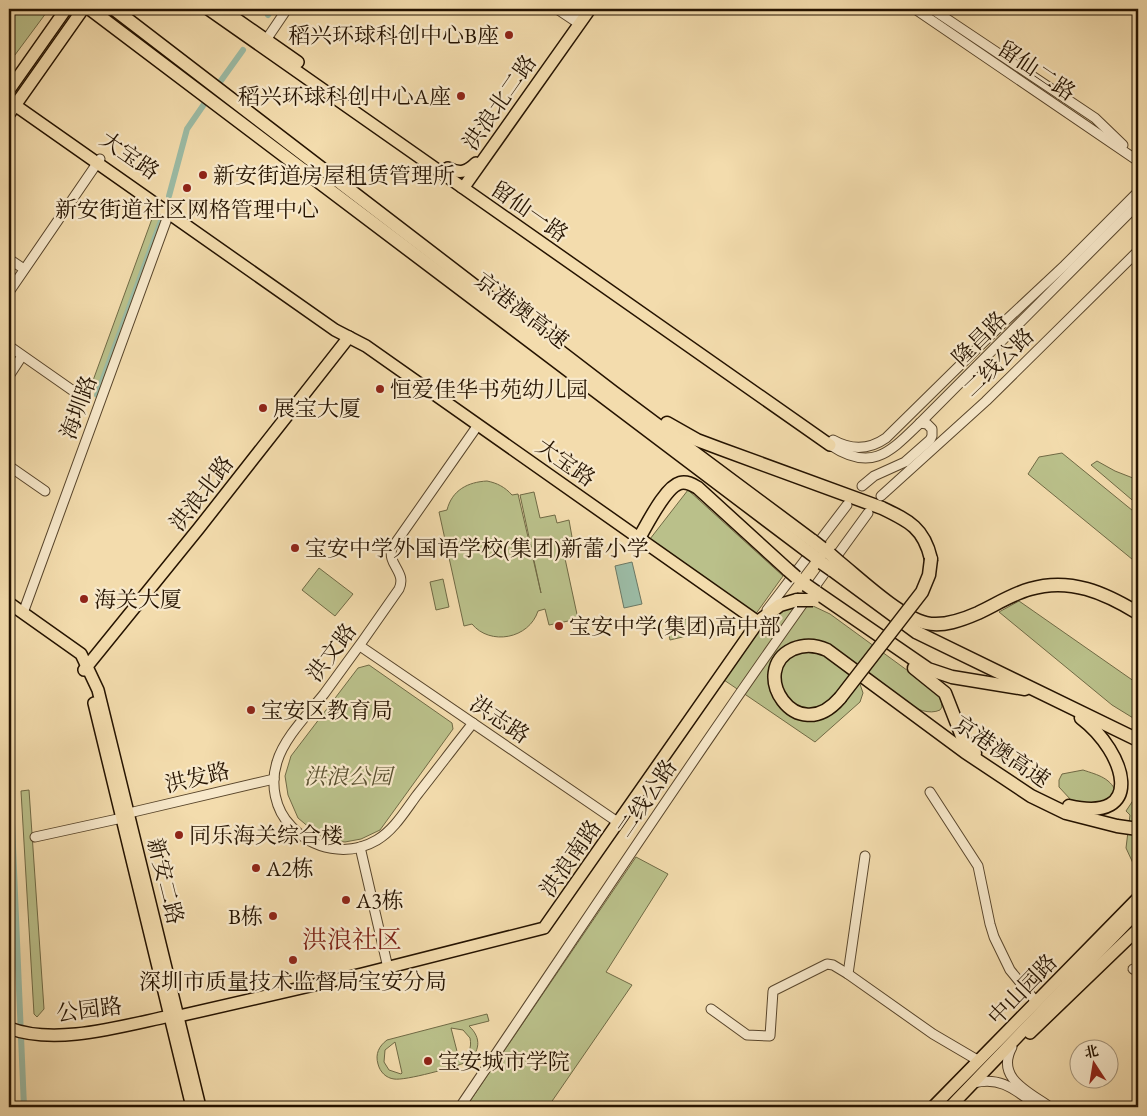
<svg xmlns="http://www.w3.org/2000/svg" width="1147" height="1116" font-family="'EB Garamond','Noto Serif SC',serif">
  <rect width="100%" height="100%" fill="#f3dcad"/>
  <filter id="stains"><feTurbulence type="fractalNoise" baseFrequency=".004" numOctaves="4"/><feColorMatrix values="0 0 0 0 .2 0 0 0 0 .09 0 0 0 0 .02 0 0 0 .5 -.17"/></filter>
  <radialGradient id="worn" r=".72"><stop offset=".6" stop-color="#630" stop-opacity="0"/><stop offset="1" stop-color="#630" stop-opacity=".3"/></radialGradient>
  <!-- green -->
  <g fill="#bac08a" stroke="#706a45" fill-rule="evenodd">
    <polygon points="9,9 49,9 9,63"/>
    <polygon points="157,205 169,213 106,392 91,386"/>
    <polygon points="1062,453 1138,515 1138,564 1028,474 1039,457"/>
    <polygon points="1097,461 1115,471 1138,480 1138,505 1091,465"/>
    <path d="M487,481C497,483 505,487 512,495L518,494L541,593L520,495L534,492L540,518L555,515L557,523L569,520L572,537L561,540L578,619L549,625L545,609L538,611C529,639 490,646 472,624L464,626L439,512L447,510C452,490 468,482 487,481Z"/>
    <polygon points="688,490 783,576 755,615 650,539"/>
    <polygon points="319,568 353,594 335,616 302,590"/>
    <polygon points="443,579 449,607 436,610 430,582"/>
    <polygon points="1019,601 1138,684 1138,721 1112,705 999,612"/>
    <path d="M813,606L830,614L915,676L938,695L941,700L942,707L940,710C919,720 885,688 867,676L860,684L863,693L860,702L815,742L724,680L761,623L783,607Z"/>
    <polygon points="687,619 691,635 670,640 667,627 672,626 672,622"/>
    <polygon points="369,665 452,723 453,729 380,830 361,839 345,842 329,840 317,834 298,818 288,795 285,776 291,756 358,668"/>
    <path d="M1083,770C1098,775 1112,778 1117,795L1104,806L1071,800L1059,787V780L1062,774Z"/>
    <polygon points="29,790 44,1009 37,1017 34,1014 21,791"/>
    <polygon points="1138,798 1138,874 1126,848 1130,815 1126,811 1134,799"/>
    <polygon points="636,857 668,874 606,972 632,985 548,1107 466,1107"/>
    <path d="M487,1014L489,1021L469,1026C482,1038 480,1052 467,1062C455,1067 405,1081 394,1079C386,1078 380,1072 378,1064C375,1054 379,1046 387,1040ZM451,1028L463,1030L470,1038C472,1048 469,1055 459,1059ZM395,1042L402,1073L401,1074L389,1070L384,1062L385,1050Z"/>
  </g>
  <!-- water -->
  <polygon fill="#9cbca6" stroke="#6c7864" points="632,562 642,604 624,608 615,566"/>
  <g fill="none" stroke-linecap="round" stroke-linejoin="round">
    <!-- canal -->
    <g stroke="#9cbca6" stroke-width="6">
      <polyline points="268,15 272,9"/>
      <polyline points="215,89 243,50"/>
      <polyline points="169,196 187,129 209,97"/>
      <polyline points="97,395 161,221"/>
      <polyline points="9,752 24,1107"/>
    </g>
    <!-- minor casing -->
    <g stroke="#58452b" stroke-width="11">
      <g id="minor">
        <polyline points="557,9 575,21 581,21"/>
        <polyline points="568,9 578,16 581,21"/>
        <polyline points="915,9 1138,161"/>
        <polyline points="932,9 1095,118 1123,145"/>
        <polyline points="266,40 287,9"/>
        <polyline points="9,259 24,269"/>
        <polyline points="9,292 100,159"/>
        <polyline points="9,346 79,395"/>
        <polyline points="9,376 22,356"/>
        <path d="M833,440C851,450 869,450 886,438L1004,322L1065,265L1138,192"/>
        <path d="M830,445C872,473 890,452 920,423L1138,204"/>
        <polyline points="9,466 45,491"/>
        <polyline points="862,486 874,476 905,462 930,440 932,436 932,429 927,424 920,423"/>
        <polyline points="881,496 986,401 1138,251"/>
        <polyline points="767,610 847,505"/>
        <polyline points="23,613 169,213"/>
        <polyline points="360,646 619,823"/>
        <path d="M473,723C454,747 436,771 417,795C405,811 394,830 377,840C348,857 313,850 291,826C275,810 270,784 277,762C284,738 308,714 324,694C350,659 375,624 399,589C407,572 387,565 392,548L478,425"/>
        <polyline points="930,792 978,866 990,924 994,937 1010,970 1033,998"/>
        <polyline points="129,813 274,779"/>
        <polyline points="35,837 122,818"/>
        <polyline points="360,847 388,968"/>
        <polyline points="865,856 848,974 933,1034 979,1061"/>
        <polyline points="1133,969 1138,972"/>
        <polyline points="711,1009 747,1035 770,1036 773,991 827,964 833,965 848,974"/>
        <path d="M1012,1047C995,1078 1029,1092 1050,1107"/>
        <path d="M974,1083C1003,1076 1017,1092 1039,1107"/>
        <path d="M460,1107C595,908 726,707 868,513"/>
      </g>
    </g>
    <!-- major casing -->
    <g stroke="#251300" stroke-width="14">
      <g id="major">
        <polyline points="208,9 830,445"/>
        <polyline points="222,9 298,62"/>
        <polyline points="9,90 66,9"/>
        <path d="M9,101L335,330L366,346L758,622L544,928L362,974L179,1016H170C122,1026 56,1046 9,1028"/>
        <polyline points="9,114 83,9"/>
        <path d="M448,168C460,174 467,172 476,163"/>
        <polyline points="462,187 464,187 590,9"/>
        <polyline points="9,603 81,654 98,690 200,1107"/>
        <polyline points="84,670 199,528 349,337"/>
        <polyline points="94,703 192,1107"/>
        <polyline points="1030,1033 1138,929"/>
        <polyline points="933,1107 1138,898"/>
        <polyline points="950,1107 1138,911"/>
      </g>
    </g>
    <!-- highway casing -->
    <g stroke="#251300" stroke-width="15">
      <g id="highway">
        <polyline points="90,9 806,550"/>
        <polyline points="114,9 613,392 813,541"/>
        <path d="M667,423L697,440L721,449L882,508C909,521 924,528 931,559"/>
        <path d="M639,538C647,525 665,487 680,483C687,481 693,485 698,488L788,570"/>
        <path d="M839,562C860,579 900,617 926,623C943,627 962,620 978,613C995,605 1012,594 1030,589C1070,577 1105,593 1138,613"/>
        <polyline points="832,570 916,632 1138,740"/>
        <polyline points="816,592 928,669 952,677 1025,689"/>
        <polyline points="758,622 780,605 797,600"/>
        <polyline points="914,668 945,693 963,739 975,753"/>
        <path d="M840,698C796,749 747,670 793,649C805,644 816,645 827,650L965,752L1031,796L1066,813L1117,826L1138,829"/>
        <path d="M1069,806C1147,824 1126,752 1081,718"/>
      </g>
    </g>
    <!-- minor -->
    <use href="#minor" stroke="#f7e8ca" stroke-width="9"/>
    <!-- major -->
    <use href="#major" stroke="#f3dcad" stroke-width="11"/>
    <!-- highway -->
    <use href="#highway" stroke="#f3dcad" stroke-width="12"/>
    <!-- highway-bridge casing -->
    <g stroke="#251300" stroke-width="15" stroke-linecap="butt">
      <g id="highway-bridge">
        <polyline points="813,541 822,548"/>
        <polyline points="806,550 814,556"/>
        <polyline points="830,554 839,562"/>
        <polyline points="822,563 832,570"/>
        <polyline points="788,570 796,577"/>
        <polyline points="806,585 816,592"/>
        <polyline points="797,600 813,600"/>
        <polyline points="840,698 922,592 929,575 931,559"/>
      </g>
    </g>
    <!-- highway-bridge -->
    <use href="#highway-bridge" stroke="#f3dcad" stroke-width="12"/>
  </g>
  <!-- markers -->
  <g fill="#8f2418" stroke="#f7e8ca" stroke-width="2">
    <circle cx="509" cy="35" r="5"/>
    <circle cx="461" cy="96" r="5"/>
    <circle cx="203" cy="175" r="5"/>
    <circle cx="187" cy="188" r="5"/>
    <circle cx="380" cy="389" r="5"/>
    <circle cx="263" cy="408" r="5"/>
    <circle cx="295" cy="548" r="5"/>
    <circle cx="84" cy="599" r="5"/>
    <circle cx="559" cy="626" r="5"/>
    <circle cx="251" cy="710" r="5"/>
    <circle cx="179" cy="835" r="5"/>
    <circle cx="256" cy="868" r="5"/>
    <circle cx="346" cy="900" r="5"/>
    <circle cx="273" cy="916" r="5"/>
    <circle cx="293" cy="960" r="5"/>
    <circle cx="428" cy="1061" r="5"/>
  </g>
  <g text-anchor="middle" stroke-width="4.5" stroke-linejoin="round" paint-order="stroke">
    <!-- poi labels -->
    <g font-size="22" fill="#251300" stroke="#f7e8ca" text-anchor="start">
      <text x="499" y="43" text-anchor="end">稻兴环球科创中心B座</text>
      <text x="451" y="104" text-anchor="end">稻兴环球科创中心A座</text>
      <text x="213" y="183">新安街道房屋租赁管理所</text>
      <text x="187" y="217" text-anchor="middle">新安街道社区网格管理中心</text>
      <text x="390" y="397">恒爱佳华书苑幼儿园</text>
      <text x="273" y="416">展宝大厦</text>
      <text x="305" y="556">宝安中学外国语学校(集团)新蕾小学</text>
      <text x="94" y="607">海关大厦</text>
      <text x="569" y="634">宝安中学(集团)高中部</text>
      <text x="261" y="718">宝安区教育局</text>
      <text x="189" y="843">同乐海关综合楼</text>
      <text x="266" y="876">A2栋</text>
      <text x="356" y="908">A3栋</text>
      <text x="263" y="924" text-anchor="end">B栋</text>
      <text x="293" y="989" text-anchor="middle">深圳市质量技术监督局宝安分局</text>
      <text x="438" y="1069">宝安城市学院</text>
    </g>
    <!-- street labels -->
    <g font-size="22" fill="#251300" stroke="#f7e8ca">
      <text transform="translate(1037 70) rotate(34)" y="8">留仙二路</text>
      <text transform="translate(499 102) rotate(-55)" y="8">洪浪北二路</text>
      <text transform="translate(130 155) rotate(35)" y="8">大宝路</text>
      <text transform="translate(530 211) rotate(35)" y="8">留仙一路</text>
      <text transform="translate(522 310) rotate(37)" y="8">京港澳高速</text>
      <text transform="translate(979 338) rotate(-45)" y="8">隆昌路</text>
      <text transform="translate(998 362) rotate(-44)" y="8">二线公路</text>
      <text transform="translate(78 407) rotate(-70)" y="8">海圳路</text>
      <text transform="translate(566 462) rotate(35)" y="8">大宝路</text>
      <text transform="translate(201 493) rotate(-52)" y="8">洪浪北路</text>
      <text transform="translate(331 652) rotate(-53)" y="8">洪文路</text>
      <text transform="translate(500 719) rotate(34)" y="8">洪志路</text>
      <text transform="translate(1002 751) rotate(34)" y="8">京港澳高速</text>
      <text transform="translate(197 777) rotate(-13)" y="8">洪发路</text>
      <text transform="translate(646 798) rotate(-56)" y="8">二线公路</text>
      <text transform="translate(570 858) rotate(-55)" y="8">洪浪南路</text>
      <text transform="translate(166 881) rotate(76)" y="8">新安二路</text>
      <text transform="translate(1022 989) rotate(-46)" y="8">中山园路</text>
      <text transform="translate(89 1009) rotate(-7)" y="8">公园路</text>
    </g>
    <!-- park labels -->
    <g font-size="22" font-style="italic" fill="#595030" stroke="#f7e8ca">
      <text x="348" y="784">洪浪公园</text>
    </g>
    <!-- quarter labels -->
    <g font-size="25" fill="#7a1f14" stroke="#f7e8ca">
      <text x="352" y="948">洪浪社区</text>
    </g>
  </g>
  <!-- margin -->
  <rect width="1147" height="1116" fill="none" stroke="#f3dcad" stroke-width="30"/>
  <rect x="10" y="10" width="1127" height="1096" fill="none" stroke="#251300" stroke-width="2.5"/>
  <rect x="15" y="15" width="1117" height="1086" fill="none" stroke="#251300"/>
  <!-- north arrow -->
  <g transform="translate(1094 1064) rotate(348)"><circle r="24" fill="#f7e8ca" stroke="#a39379"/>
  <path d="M0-4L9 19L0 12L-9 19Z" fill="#8f2418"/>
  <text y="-8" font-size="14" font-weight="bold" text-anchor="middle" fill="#251300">北</text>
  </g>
  <rect width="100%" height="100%" filter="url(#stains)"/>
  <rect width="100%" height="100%" fill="url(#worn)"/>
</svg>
